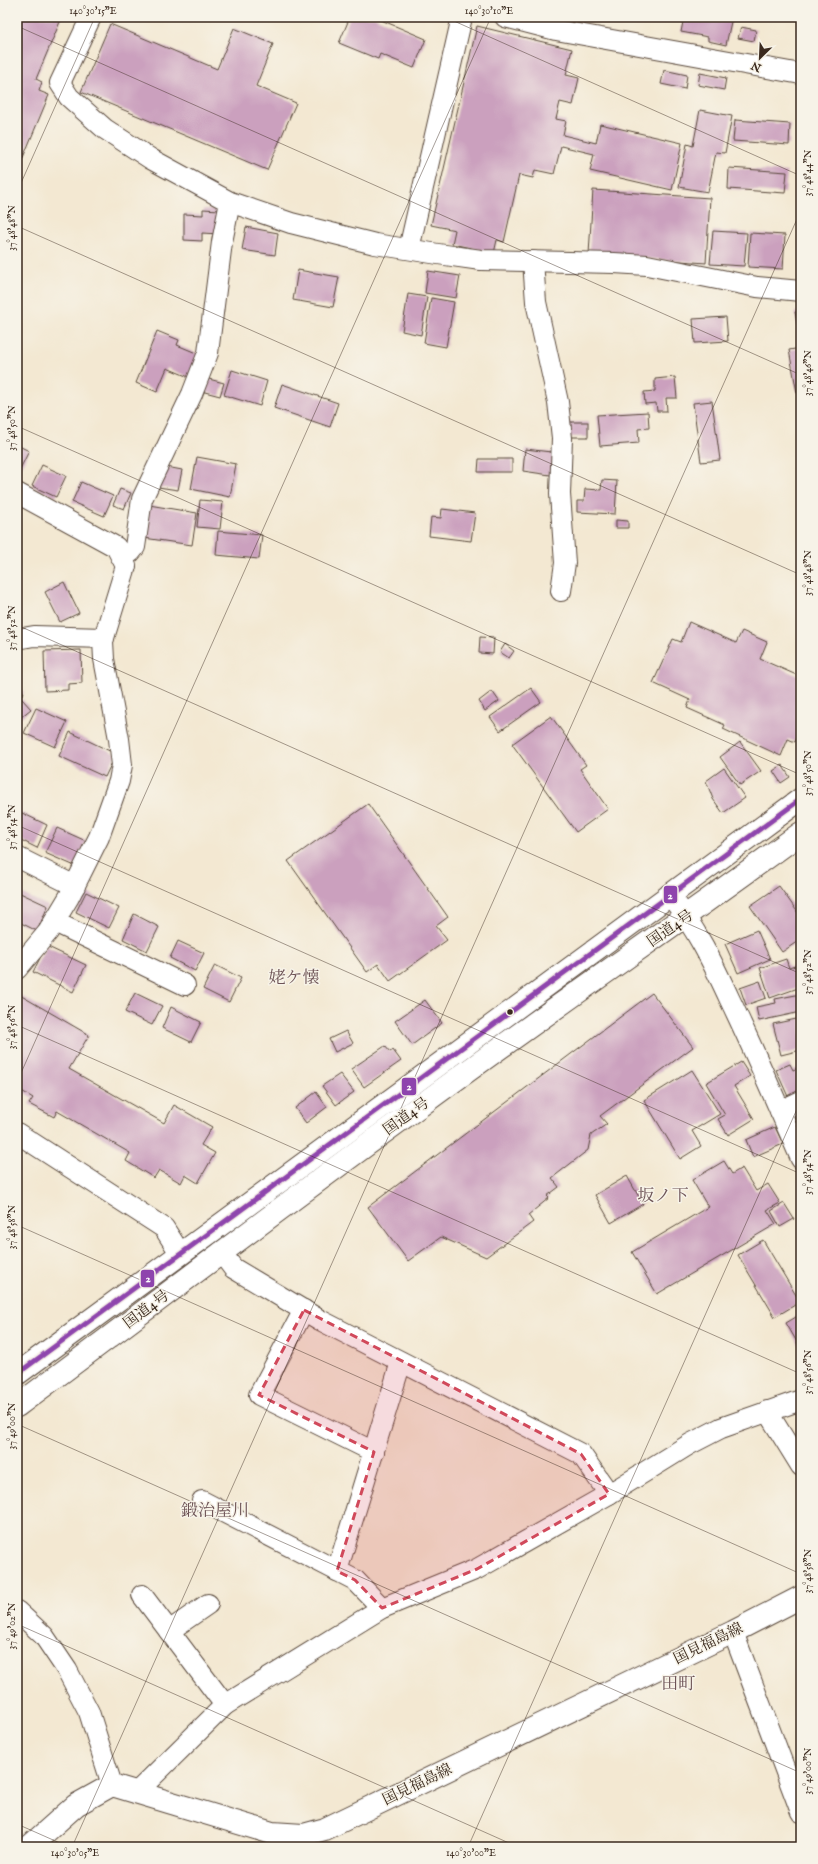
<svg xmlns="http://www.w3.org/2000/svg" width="818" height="1864" font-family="'IM FELL English','Noto Serif JP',serif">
  <rect width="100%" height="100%" fill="#f7f3e8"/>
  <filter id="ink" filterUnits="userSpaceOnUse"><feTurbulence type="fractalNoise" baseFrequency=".025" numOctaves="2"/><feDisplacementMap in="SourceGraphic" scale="8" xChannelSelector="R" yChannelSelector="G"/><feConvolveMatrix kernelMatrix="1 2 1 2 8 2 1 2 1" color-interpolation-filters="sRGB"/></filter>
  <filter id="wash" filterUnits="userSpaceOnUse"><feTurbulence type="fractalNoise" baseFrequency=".012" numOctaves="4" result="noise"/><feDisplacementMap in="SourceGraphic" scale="16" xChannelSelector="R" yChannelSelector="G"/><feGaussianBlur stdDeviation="0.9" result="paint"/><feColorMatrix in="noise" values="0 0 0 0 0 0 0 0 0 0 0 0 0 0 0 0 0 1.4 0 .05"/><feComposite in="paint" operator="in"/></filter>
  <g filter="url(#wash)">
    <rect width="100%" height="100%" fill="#f3e8d2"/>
    <g id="blocks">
      <!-- building -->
      <g fill="#cba0be">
        <polygon points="17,17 62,17 36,79 42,82 39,91 49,95 17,172"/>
        <polygon points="350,17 374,17 426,39 414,68 380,54 378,59 339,43"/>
        <polygon points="684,17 732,17 726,45 708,41 708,37 681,32"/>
        <polygon points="110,24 217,69 234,28 273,44 256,86 296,103 267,170 81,92"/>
        <polygon points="477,26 572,49 566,75 579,78 573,105 560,102 556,119 566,121 563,135 596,143 600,124 682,143 672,190 590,171 594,154 561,146 554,174 535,170 533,178 519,175 504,242 497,240 494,253 452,244 455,230 431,225"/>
        <polygon points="741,27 756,30 754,41 738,38"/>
        <polygon points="664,70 687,75 685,89 661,84"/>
        <polygon points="700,73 726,78 724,90 698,85"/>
        <polygon points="700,110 732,116 725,153 716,152 708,192 679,187 687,144 693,146"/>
        <polygon points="735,120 790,124 789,145 733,141"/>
        <polygon points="729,168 787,172 785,193 728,189"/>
        <polygon points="593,190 710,198 706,263 589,254"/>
        <polygon points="203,209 220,210 219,234 202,233 202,241 184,240 184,214 203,215"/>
        <polygon points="246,227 278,233 275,255 242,250"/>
        <polygon points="713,231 747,233 744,266 710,264"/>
        <polygon points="750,233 785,235 783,269 748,267"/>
        <polygon points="298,270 339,277 333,307 293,300"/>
        <polygon points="428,271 460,276 456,298 425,293"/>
        <polygon points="408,294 427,297 421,335 402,331"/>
        <polygon points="431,298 454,302 446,347 424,343"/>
        <polygon points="801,311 801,339 800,339 795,312"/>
        <polygon points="726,317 728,341 695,343 693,319"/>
        <polygon points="157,331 179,340 177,345 201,355 191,378 167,368 157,392 136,383"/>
        <polygon points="801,348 801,393 797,393 789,350"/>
        <polygon points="232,370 267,381 260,406 224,395"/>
        <polygon points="675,377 677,398 666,398 667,411 657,411 656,403 645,404 644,392 655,391 655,379"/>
        <polygon points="205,378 224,383 220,396 201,391"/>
        <polygon points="282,384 338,403 330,427 274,408"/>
        <polygon points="712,401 720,460 701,462 693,403"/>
        <polygon points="648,412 649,428 638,429 639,443 600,446 597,415"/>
        <rect x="567" y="422" width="21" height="15"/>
        <polygon points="17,445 29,451 18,473 17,472"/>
        <polygon points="525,449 560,453 557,476 523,471"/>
        <polygon points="197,457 236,464 230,497 191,489"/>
        <polygon points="479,459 512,459 512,472 478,472"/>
        <polygon points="42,465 66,476 56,497 32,486"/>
        <polygon points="161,466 182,470 178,490 158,487"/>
        <polygon points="602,480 617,481 615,514 577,512 577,501 584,501 585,489 601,490"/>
        <polygon points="81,482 113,496 104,516 72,502"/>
        <polygon points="120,489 131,493 124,509 113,505"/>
        <polygon points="200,500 223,502 220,529 197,527"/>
        <polygon points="149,505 197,513 192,545 144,538"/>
        <polygon points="442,509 475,513 471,541 429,536 431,517 441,518"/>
        <polygon points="616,520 628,521 628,528 616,528"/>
        <polygon points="218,531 262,535 259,559 216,555"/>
        <polygon points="64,582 79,613 60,622 45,592"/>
        <polygon points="689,622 736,643 742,631 767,642 760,659 801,677 801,729 795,742 788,739 781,756 723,729 725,725 687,708 690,700 653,683 673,639 681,642"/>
        <polygon points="480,637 494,638 493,654 479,653"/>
        <polygon points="505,644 514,651 509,658 500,652"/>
        <polygon points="81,650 82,683 68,684 68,690 45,691 44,651"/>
        <polygon points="17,683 24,693 17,698"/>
        <polygon points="531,688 541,702 500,731 490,717"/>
        <polygon points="492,691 499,701 485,711 479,701"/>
        <polygon points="22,699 31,709 21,717 17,712 17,704"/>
        <polygon points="36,708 67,722 55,747 24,733"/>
        <polygon points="551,716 586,765 580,769 608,809 576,832 512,744"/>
        <polygon points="70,732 116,754 105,777 59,756"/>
        <polygon points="740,742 761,771 740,785 720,757"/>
        <polygon points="782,765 790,777 781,783 773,771"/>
        <polygon points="724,768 745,798 723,813 713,799 706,781"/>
        <polygon points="368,804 448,917 436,926 447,940 390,981 378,964 367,972 288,861"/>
        <polygon points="20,812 47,825 37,848 17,838 17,818"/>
        <polygon points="57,828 86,841 75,866 45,853"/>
        <polygon points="779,886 801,917 801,939 782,952 750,906"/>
        <polygon points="18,892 48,906 37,931 17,921"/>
        <polygon points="86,892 119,908 109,928 76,912"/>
        <polygon points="134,914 159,927 147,951 123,939"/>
        <polygon points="757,930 770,959 738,973 725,944"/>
        <polygon points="178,941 204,953 195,971 170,958"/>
        <polygon points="46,946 86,965 73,992 33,972"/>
        <polygon points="786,959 789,968 801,964 801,987 770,998 760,968"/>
        <polygon points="215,965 241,978 229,1002 203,989"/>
        <polygon points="760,981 766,998 746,1005 740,988"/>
        <polygon points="135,993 162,1006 152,1025 125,1012"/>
        <polygon points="652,993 693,1047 600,1116 607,1124 591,1135 588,1150 552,1178 559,1187 547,1196 549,1198 528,1215 533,1222 486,1257 441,1237 408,1261 368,1207"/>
        <polygon points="18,994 89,1035 69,1069 164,1123 174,1105 212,1127 201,1145 215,1153 198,1183 185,1175 181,1183 159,1170 154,1178 126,1161 130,1153 57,1111 54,1117 29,1104 33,1098 17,1088"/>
        <polygon points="801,994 801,1012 759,1021 756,1007 776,1003 775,999"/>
        <polygon points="425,1000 442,1023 412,1045 395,1021"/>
        <polygon points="171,1007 201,1022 191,1042 162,1028"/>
        <polygon points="801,1018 801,1050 781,1055 773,1024"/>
        <polygon points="346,1031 353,1043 335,1052 329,1039"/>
        <polygon points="385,1046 390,1052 393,1050 401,1061 364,1087 351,1069"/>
        <polygon points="741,1062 750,1076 734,1086 754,1119 728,1135 718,1119 725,1115 706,1083"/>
        <polygon points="790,1064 793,1070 801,1067 801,1096 790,1101 776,1070"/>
        <polygon points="692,1070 720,1114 692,1131 701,1146 680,1159 644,1100"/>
        <polygon points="340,1074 354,1092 336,1105 322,1086"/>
        <polygon points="316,1092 327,1107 306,1123 295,1108"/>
        <polygon points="775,1127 783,1144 753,1157 746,1140"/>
        <polygon points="724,1161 732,1174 742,1168 756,1191 768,1184 780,1203 767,1210 776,1224 657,1294 632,1252 708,1207 692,1180"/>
        <polygon points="627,1176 643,1204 611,1223 595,1195"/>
        <polygon points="784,1203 794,1219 780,1227 771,1211"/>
        <polygon points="763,1240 800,1302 775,1317 738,1255"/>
        <polygon points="801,1314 801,1349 786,1323"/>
      </g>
    </g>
  </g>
  <g filter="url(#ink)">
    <use href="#blocks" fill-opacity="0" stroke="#574639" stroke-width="1"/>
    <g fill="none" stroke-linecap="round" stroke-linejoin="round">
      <!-- minor casing -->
      <g stroke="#574639" stroke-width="22">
        <g id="minor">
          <polyline points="91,17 60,83 69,97 105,129 151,159 230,202 291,223 375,244 438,254 481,260 614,263 647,265 757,287 801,291"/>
          <polyline points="505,17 556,30 801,74"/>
          <polyline points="409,249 462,17"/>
          <polyline points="533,261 536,302 558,402 562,438 560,494 565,563 561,591"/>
          <polyline points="17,493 116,547 126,566 103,641 104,659 119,739 122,765 119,781 99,837 69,897 48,932 17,969"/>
          <polyline points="122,558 131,552 135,547 142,499 192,394 208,353 222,242 230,202"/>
          <polyline points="17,639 34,636 104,638"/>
          <polyline points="17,857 75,886"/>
          <path d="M669,894C696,928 712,961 730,1000C755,1052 778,1106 801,1159"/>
          <polyline points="55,922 185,985"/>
          <polyline points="780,1111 801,1101"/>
          <polyline points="17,1133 164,1228 180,1253"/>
          <polyline points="221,1252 233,1268 320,1320 581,1454 609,1494"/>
          <polyline points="304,1310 259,1395 374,1452"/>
          <polyline points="767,1411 801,1466"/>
          <polyline points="202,1501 355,1580 382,1608"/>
          <polyline points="337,1571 401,1362"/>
          <polyline points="142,1595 225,1705"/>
          <polyline points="17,1611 44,1636 67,1670 89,1712 112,1785"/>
          <polyline points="169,1631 208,1604"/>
          <polyline points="733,1632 801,1812"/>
          <polyline points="136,1793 225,1705 382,1608 477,1569 609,1494 690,1444 721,1428 801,1400"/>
        </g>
      </g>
      <!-- secondary casing -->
      <g stroke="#574639" stroke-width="24">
        <polyline id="secondary" points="29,1847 76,1805 112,1785 272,1833 303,1835 325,1829 733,1632 801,1597"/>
      </g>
      <!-- trunk casing -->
      <g stroke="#574639" stroke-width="24">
        <g id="trunk">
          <polyline points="17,1374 801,799"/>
          <path d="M17,1406C153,1305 287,1202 424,1103C549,1011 676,924 801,833"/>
        </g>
      </g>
      <!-- minor -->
      <use href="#minor" stroke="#fff" stroke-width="20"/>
      <!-- secondary -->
      <use href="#secondary" stroke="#fff" stroke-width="22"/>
      <!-- trunk -->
      <use href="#trunk" stroke="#fff" stroke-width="22"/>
      <!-- bus-1 casing -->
      <g stroke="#f7f3e8" stroke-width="8">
        <polyline id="bus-1" points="17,1374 801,799"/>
      </g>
      <!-- bus-1 -->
      <use href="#bus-1" stroke="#8e44ad" stroke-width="5"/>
    </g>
  </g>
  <!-- marked area -->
  <path fill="#d1495b" fill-opacity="0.2" stroke="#d1495b" stroke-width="3" stroke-dasharray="8 5" stroke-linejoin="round" d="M304,1310L581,1454L609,1494L477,1569L382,1608L355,1580L337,1571L374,1452L259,1395Z"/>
  <!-- ticks -->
  <path fill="none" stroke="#3b2a1e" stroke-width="1" stroke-opacity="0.45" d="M445,17L801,176M17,26L801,375M17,192L95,17M17,226L801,575M17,426L801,775M17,625L801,974M17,825L801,1174M17,1025L801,1374M17,1082L491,17M17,1225L801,1574M17,1424L801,1773M17,1624L518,1847M17,1824L69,1847M72,1847L801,210M468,1847L801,1100"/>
  <!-- markers -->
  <circle fill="#3b2a1e" stroke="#f7f3e8" stroke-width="1.5" cx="510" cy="1012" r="3.5"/>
  <g text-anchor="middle" stroke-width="3" stroke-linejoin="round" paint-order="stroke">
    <!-- street labels -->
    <g font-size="15" fill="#3b2a1e" stroke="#f7f3e8">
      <text transform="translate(670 928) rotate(-35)" y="5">国道4号</text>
      <text transform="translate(406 1116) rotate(-36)" y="5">国道4号</text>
      <text transform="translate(146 1309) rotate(-37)" y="5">国道4号</text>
      <text transform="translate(708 1643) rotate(-26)" y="5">国見福島線</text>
      <text transform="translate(417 1784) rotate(-26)" y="5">国見福島線</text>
    </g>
    <!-- quarter labels -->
    <g font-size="17" fill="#6d5356" stroke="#f7f3e8">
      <text x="294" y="983">姥ケ懐</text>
      <text x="663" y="1201">坂ノ下</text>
      <text x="215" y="1516">鍛治屋川</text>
      <text x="678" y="1689">田町</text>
    </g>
  </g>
  <g stroke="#f7f3e8" stroke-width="1.5">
    <rect x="663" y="885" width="15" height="19" rx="4" fill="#8e44ad"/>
    <rect x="401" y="1077" width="16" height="19" rx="4" fill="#8e44ad"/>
    <rect x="140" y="1269" width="15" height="19" rx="4" fill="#8e44ad"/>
  </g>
  <g font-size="11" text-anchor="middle" font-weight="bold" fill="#fff">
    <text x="670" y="899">2</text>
    <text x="409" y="1090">2</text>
    <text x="148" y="1282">2</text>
  </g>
  <!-- margin -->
  <rect width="818" height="1864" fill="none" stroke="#f7f3e8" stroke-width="44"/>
  <!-- north arrow -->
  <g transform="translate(760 58) rotate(204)" stroke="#f7f3e8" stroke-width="3" paint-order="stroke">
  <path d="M0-3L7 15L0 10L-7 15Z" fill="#3b2a1e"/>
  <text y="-6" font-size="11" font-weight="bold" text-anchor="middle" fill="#3b2a1e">N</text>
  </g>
  <rect x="22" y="22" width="774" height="1820" fill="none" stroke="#3b2a1e" stroke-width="1.5"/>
  <g font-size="10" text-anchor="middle" fill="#3b2a1e">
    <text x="93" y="14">140°30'15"E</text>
    <text x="489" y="14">140°30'10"E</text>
    <text transform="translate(807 173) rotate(-90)" y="4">37°48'44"N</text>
    <text transform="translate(11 228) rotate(-90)" y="4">37°48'48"N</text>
    <text transform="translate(807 373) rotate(-90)" y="4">37°48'46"N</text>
    <text transform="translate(11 428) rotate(-90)" y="4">37°48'50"N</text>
    <text transform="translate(807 573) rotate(-90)" y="4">37°48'48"N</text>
    <text transform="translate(11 628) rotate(-90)" y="4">37°48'52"N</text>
    <text transform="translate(807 773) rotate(-90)" y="4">37°48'50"N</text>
    <text transform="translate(11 827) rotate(-90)" y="4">37°48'54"N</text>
    <text transform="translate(807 972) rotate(-90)" y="4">37°48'52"N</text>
    <text transform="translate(11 1027) rotate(-90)" y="4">37°48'56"N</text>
    <text transform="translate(807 1172) rotate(-90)" y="4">37°48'54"N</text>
    <text transform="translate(11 1227) rotate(-90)" y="4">37°48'58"N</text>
    <text transform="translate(807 1372) rotate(-90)" y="4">37°48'56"N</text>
    <text transform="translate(11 1426) rotate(-90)" y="4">37°49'00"N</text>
    <text transform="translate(807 1571) rotate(-90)" y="4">37°48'58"N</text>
    <text transform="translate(11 1626) rotate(-90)" y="4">37°49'02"N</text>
    <text transform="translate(807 1771) rotate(-90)" y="4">37°49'00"N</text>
    <text x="75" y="1856">140°30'05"E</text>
    <text x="471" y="1856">140°30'00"E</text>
  </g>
</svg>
